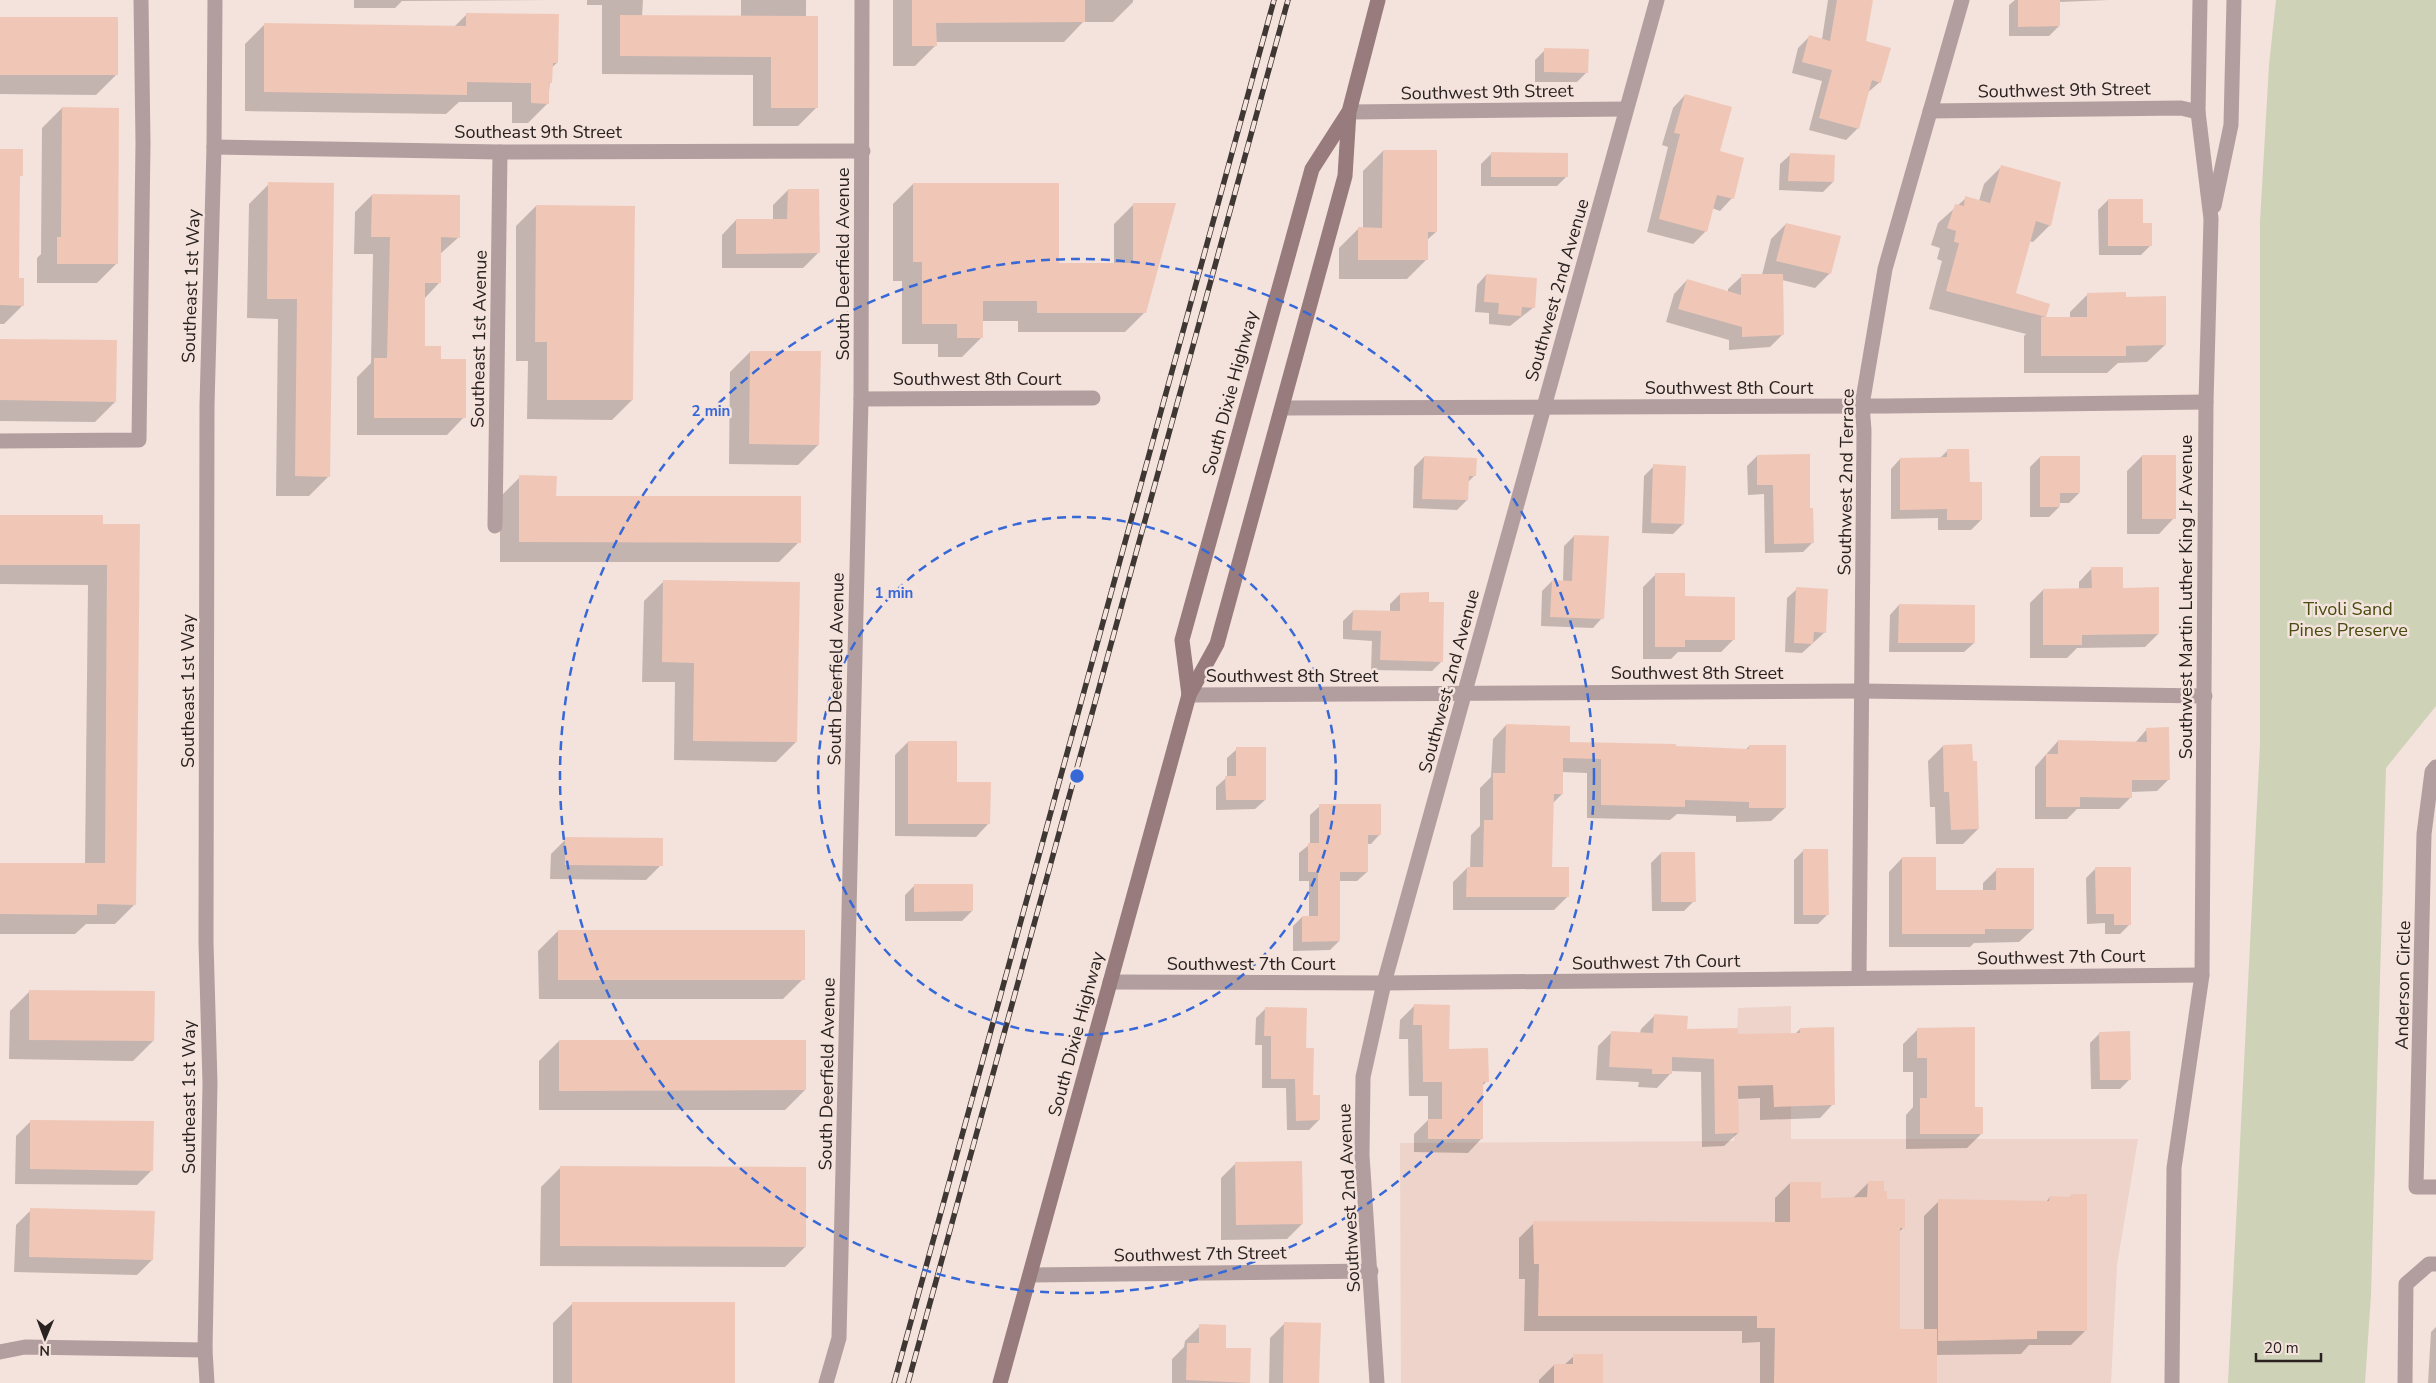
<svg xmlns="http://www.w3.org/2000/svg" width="2436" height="1383" font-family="'Nunito Sans',sans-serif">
  <rect width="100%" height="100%" fill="#f4e2dc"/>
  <!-- built -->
  <polygon fill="#edd3ca" points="1791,1006 1791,1139 2138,1139 2117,1265 2111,1383 1401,1383 1400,1143 1734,1141 1738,1008"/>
  <!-- green -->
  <polygon fill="#ced2b6" points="2276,0 2436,0 2436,706 2386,768 2371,1295 2365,1383 2228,1383 2260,745 2260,222 2269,65"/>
  <!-- shadow -->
  <g fill="#0003">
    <polygon points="354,0 551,0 402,1 395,8 354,8"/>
    <polygon points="587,0 643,0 642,17 741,17 741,0 806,0 806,18 816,108 798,126 753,126 753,75 602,74 602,5 587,5"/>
    <polygon points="893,0 1133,0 1133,2 1113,22 1083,22 1064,42 935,42 935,46 915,66 893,66"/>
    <polygon points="1828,0 1871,0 1864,42 1880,82 1867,93 1858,128 1846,140 1809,130 1822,81 1792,73 1798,48 1810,36 1822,39"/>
    <polygon points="2015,0 2108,0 2059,2 2059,26 2049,36 2009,36 2009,5"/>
    <polygon points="467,14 557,63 551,68 548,103 528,123 512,123 512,102 459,102 446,114 245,111 245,44 265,24 454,27"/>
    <polygon points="0,19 116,75 96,95 0,94"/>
    <polygon points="1545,50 1587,72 1577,82 1535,82 1535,60"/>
    <polygon points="1685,95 1718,152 1732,198 1720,211 1712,208 1705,232 1693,244 1647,232 1668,147 1662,145 1673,108"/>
    <polygon points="62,108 117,263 97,283 37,283 37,258 41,254 42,128"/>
    <polygon points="0,150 21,175 19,178 18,279 23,305 4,324 0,324"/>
    <polygon points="1383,151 1436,232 1427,240 1427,259 1407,279 1339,279 1339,248 1359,228 1363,228 1363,171"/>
    <polygon points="1491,154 1566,177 1557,186 1481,186 1481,164"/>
    <polygon points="1790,155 1833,182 1823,192 1779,190 1780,164"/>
    <polygon points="2002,166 2050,225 2033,242 2029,241 2015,294 2049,304 2045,318 2070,318 2070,312 2088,294 2124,298 2165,345 2147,362 2118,363 2107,373 2024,373 2024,336 2026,334 1929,309 1942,261 1937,259 1940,248 1931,245 1938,223 1966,198 1979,201 1984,184"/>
    <polygon points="269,184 332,184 329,476 309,496 276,496 278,319 247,318 249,204"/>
    <polygon points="913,184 1057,264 1114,264 1114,224 1134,204 1145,312 1125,332 1018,332 1018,321 982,321 982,337 962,357 938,357 938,344 902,344 902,281 893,281 893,204"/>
    <polygon points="788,190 818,253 803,268 722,268 722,235 736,220 773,220 773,205"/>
    <polygon points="372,195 459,237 440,254 439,283 424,299 424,348 440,360 464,417 447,435 357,435 357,377 371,363 373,254 354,254 355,212"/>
    <polygon points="2108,200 2142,225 2151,245 2141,255 2099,255 2098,210"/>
    <polygon points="536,206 632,400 612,420 527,419 528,361 516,361 516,226"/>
    <polygon points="1786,224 1830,273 1815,288 1782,280 1783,334 1770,347 1729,350 1729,340 1666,322 1674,294 1687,280 1728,292 1728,289 1742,276 1762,275 1771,239"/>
    <polygon points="1486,275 1534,307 1510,326 1489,324 1489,313 1475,312 1477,285"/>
    <polygon points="0,340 115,402 95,422 0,421"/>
    <polygon points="750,352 818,445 798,465 729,464 730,372"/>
    <polygon points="1948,450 1968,484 1981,520 1971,530 1938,530 1938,518 1891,519 1891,469 1900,459 1939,459"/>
    <polygon points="1757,456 1809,510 1813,542 1803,552 1765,553 1764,494 1748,495 1747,466"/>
    <polygon points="2142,456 2174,518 2159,534 2127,534 2127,471"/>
    <polygon points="1424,457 1475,475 1467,483 1467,500 1457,510 1413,508 1414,467"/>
    <polygon points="2040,457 2079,493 2069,503 2059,503 2059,507 2049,517 2030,517 2030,467"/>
    <polygon points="1654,466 1683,524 1673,534 1642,533 1644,476"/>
    <polygon points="520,477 555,497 799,542 779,562 500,562 500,497"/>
    <polygon points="0,516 102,525 138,525 135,904 115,924 86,924 75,934 0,934 0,864 85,864 88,585 0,584"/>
    <polygon points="1574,536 1602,618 1593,628 1541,626 1542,591 1552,581 1563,581 1564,546"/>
    <polygon points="2092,568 2121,589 2158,634 2145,647 2077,648 2067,658 2030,658 2030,603 2043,590 2079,590 2079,582"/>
    <polygon points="1656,574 1684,597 1734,639 1721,652 1678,652 1671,659 1643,659 1643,587"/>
    <polygon points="664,581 796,742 776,762 674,760 675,682 642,682 644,601"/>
    <polygon points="1797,589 1825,632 1802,653 1785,652 1787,598"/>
    <polygon points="1400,594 1427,603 1442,661 1432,671 1371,670 1372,641 1343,639 1343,621 1353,611 1390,612 1390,604"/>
    <polygon points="1899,605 1974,643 1964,652 1889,652 1890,615"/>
    <polygon points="1506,725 1568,744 1746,750 1749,746 1785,808 1771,821 1736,822 1736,816 1677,814 1670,820 1587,818 1587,773 1562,772 1562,794 1553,803 1551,869 1567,897 1554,910 1453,910 1453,882 1467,868 1470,868 1471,835 1480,826 1480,788 1491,777 1493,739"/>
    <polygon points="2147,729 2169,779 2157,791 2131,792 2131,797 2119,809 2077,809 2067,819 2035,819 2035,767 2058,741 2135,743"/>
    <polygon points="908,742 956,783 989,823 976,837 895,836 895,755"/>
    <polygon points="1943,746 1978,829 1963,844 1936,844 1935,807 1930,807 1928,761"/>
    <polygon points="1237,749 1265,800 1255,809 1216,810 1216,787 1227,777 1227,758"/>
    <polygon points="1320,806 1380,834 1371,844 1367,844 1367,872 1357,881 1338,881 1339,941 1330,950 1293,951 1293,926 1302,917 1309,917 1309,881 1299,881 1299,853 1310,844 1310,815"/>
    <polygon points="566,839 661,865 646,880 550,879 551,854"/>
    <polygon points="1804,850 1828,914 1818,924 1794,924 1794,860"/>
    <polygon points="1661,853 1694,901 1684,911 1652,911 1651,863"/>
    <polygon points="1902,858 1935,891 1983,892 1983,883 1997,869 2033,929 2019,942 1974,943 1970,947 1889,947 1889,872"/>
    <polygon points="2096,868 2130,924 2120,934 2105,934 2105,923 2087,924 2086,878"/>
    <polygon points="915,885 972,911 962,921 905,921 905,895"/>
    <polygon points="558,931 803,979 783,999 539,999 538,951"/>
    <polygon points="30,991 153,1041 133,1061 9,1059 10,1011"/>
    <polygon points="1414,1006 1447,1050 1487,1081 1482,1086 1482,1138 1468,1153 1414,1152 1414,1134 1428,1120 1428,1096 1409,1096 1408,1039 1399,1039 1400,1020"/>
    <polygon points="1266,1008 1305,1049 1312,1096 1319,1120 1309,1130 1287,1130 1286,1088 1262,1088 1262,1045 1255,1045 1256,1018"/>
    <polygon points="1654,1016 1686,1030 1736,1035 1795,1034 1800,1029 1833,1104 1820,1118 1760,1120 1760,1098 1737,1099 1738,1133 1724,1146 1702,1147 1701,1072 1670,1071 1670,1074 1657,1088 1638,1087 1639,1082 1596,1080 1598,1046 1612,1032 1640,1033 1641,1029"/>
    <polygon points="1918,1029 1974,1109 1982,1133 1967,1148 1906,1149 1906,1115 1913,1107 1913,1072 1903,1072 1903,1044"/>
    <polygon points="2100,1033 2130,1079 2120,1089 2091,1089 2090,1043"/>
    <polygon points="559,1041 805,1090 785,1110 539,1110 539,1061"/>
    <polygon points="31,1121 152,1170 137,1185 15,1184 16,1136"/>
    <polygon points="1236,1163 1302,1224 1287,1239 1221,1240 1221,1178"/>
    <polygon points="561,1167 805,1247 785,1267 540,1266 541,1187"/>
    <polygon points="1790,1183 1820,1199 1853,1198 1868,1183 1885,1200 1904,1227 1899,1232 1899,1330 1924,1331 1924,1216 1939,1201 2046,1202 2050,1197 2069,1198 2072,1195 2086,1330 2071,1345 2029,1345 2021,1354 1936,1355 1935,1383 1760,1383 1760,1342 1742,1343 1742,1331 1524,1331 1525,1279 1519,1279 1519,1238 1534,1223 1775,1224 1775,1198"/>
    <polygon points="31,1210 152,1260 137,1275 14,1272 16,1225"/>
    <polygon points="573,1303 733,1383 553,1383 553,1323"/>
    <polygon points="1285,1323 1318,1383 1269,1383 1270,1338"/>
    <polygon points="1200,1326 1224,1349 1249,1349 1249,1383 1172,1383 1172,1359 1184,1347 1185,1341"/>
    <polygon points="2436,1327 2436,1383 2428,1383 2431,1332"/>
    <polygon points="1574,1356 1602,1383 1539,1383 1539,1380 1554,1365 1564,1365"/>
  </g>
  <!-- building -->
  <g fill="#f0c7b7">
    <polygon points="912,0 1085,0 1085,22 936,23 937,46 912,46"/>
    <polygon points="1837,0 1873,0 1866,41 1891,48 1881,83 1872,80 1859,129 1819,118 1832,70 1802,62 1809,35 1830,41"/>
    <polygon points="2018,0 2060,0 2060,26 2018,27"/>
    <polygon points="466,13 559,14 558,63 553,63 552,83 549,83 549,104 531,103 531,83 467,82 467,95 264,92 264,23 466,26"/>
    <polygon points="620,15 818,16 818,108 771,108 771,57 620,56"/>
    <rect x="0" y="17" width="118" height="58"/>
    <polygon points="1544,48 1589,49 1588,73 1544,72"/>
    <polygon points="1685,94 1732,107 1720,151 1744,158 1734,199 1717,195 1707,232 1659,219 1680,134 1674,133"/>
    <polygon points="62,107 119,108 118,264 57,264 57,237 61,237"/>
    <polygon points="0,149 23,149 23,176 20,175 19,278 24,278 24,306 0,305"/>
    <polygon points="1383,150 1437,150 1437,232 1428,232 1428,260 1358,260 1358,227 1382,228"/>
    <polygon points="1491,152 1568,153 1568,177 1491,177"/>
    <polygon points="1790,153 1835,155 1834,182 1788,181"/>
    <polygon points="2001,165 2061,182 2051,226 2036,221 2016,293 2050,304 2046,317 2087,317 2087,293 2126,292 2126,297 2166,296 2166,345 2126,346 2126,356 2041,356 2041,317 2046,317 1946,291 1959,243 1954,242 1956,231 1947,228 1955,204 1964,206 1965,196 1990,203"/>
    <polygon points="268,182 334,183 330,477 295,476 297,299 267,299"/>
    <polygon points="913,183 1059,183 1059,263 1133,263 1133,203 1176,203 1146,313 1037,313 1037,301 983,301 983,338 957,338 957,324 922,324 922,262 913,262"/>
    <polygon points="788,189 819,189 820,253 736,254 736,219 787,219"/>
    <polygon points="372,194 460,195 460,238 441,237 441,283 425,283 425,346 441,346 441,359 466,359 466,418 374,418 374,358 387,358 390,237 371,237"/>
    <polygon points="2108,199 2143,199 2143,223 2152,223 2152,246 2108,246"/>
    <polygon points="536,205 635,206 633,400 547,400 547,342 535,342"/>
    <polygon points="1786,223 1841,236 1831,274 1776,261"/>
    <polygon points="1486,274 1537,278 1535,308 1522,307 1521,316 1498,314 1499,303 1484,302"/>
    <polygon points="1741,274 1783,274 1784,335 1742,337 1742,327 1678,309 1687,279 1741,295"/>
    <polygon points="0,339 117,340 116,402 0,400"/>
    <polygon points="750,351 821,351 819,445 749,444"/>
    <polygon points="1947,449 1969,449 1970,482 1982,482 1982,520 1947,520 1947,509 1900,510 1900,458 1947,457"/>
    <polygon points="1810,454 1810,508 1813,508 1814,543 1774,544 1773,485 1757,485 1757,455"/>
    <rect x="2142" y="455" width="34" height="64"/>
    <polygon points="1424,456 1477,458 1476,476 1469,476 1468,500 1422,499"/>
    <polygon points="2040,456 2080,456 2080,493 2060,493 2060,507 2040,507"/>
    <polygon points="1653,464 1686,466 1684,524 1651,523"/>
    <polygon points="519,475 557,476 556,496 801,496 801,543 519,542"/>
    <polygon points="0,515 103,515 103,524 140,524 136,905 97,904 97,915 0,914 0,863 105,863 107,565 0,565"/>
    <polygon points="1574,535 1609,536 1604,619 1550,617 1552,580 1572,581"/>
    <polygon points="2091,567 2123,567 2123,588 2159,587 2159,634 2082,635 2082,645 2043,645 2043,589 2092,588"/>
    <polygon points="1655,573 1685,573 1685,596 1735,597 1735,640 1685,640 1685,647 1655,647"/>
    <polygon points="663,580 800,582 797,742 693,741 694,663 662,662"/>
    <polygon points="1796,587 1828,589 1826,633 1814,632 1813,644 1794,643"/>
    <polygon points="1429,592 1429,602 1444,602 1443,662 1380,660 1381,631 1352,630 1353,610 1400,611 1400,593"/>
    <polygon points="1899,604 1975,605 1975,643 1898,643"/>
    <polygon points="1506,724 1570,726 1570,742 1676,744 1676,746 1749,749 1749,745 1786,745 1786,808 1749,808 1749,802 1685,800 1685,807 1601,805 1601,759 1563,758 1563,794 1554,794 1552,867 1569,867 1569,897 1466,897 1467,867 1483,867 1484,820 1493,820 1493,773 1505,773"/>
    <polygon points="2169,727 2170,780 2132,780 2132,798 2080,797 2080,807 2046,807 2046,754 2058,754 2058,740 2147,742 2146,728"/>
    <polygon points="908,741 957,741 957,782 991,782 990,824 908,824"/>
    <polygon points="1972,744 1973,761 1977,761 1979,829 1951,830 1949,792 1944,792 1943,745"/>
    <polygon points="1236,747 1266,747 1266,800 1226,800 1225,776 1236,776"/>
    <polygon points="1319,804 1381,804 1381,835 1368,835 1368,872 1340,872 1340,941 1302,942 1302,916 1318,916 1318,872 1308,872 1308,843 1319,843"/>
    <polygon points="565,837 663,838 663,866 565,865"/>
    <polygon points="1803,849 1828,849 1829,915 1803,915"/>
    <polygon points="1661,852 1695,852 1696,902 1661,902"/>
    <polygon points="1902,857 1936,857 1936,890 1996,890 1996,868 2034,868 2034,929 1985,929 1985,934 1902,934"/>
    <polygon points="2095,867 2131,867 2131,925 2114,925 2114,914 2096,914"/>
    <polygon points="914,884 973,884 973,911 914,912"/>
    <rect x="558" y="930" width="247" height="50"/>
    <polygon points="29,990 155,991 154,1041 29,1040"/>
    <polygon points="1414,1004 1450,1005 1449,1049 1488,1048 1489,1082 1483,1082 1483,1139 1428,1139 1428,1119 1442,1119 1442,1082 1423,1082 1422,1025 1413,1025"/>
    <polygon points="1265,1007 1307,1008 1306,1048 1314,1048 1313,1095 1320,1095 1320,1120 1296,1121 1295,1079 1271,1079 1271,1036 1264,1036"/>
    <polygon points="1654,1014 1688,1016 1687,1029 1738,1028 1738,1034 1800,1033 1800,1028 1834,1027 1835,1105 1774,1107 1773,1085 1738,1086 1739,1133 1715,1134 1714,1059 1672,1057 1672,1074 1652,1074 1652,1069 1609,1067 1611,1031 1653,1033"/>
    <polygon points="1975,1027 1975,1107 1983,1107 1983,1134 1920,1134 1920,1098 1927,1098 1927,1058 1917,1058 1917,1028"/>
    <polygon points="2130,1031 2131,1080 2100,1080 2099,1032"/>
    <polygon points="559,1040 806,1040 806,1090 559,1091"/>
    <polygon points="30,1120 154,1121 153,1171 30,1169"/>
    <polygon points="1302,1161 1303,1224 1236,1225 1235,1162"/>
    <polygon points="560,1166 806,1167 806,1247 560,1246"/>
    <polygon points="1868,1181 1884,1181 1884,1191 1887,1191 1887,1199 1905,1199 1905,1228 1900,1228 1900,1329 1937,1329 1937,1383 1774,1383 1775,1328 1757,1328 1757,1316 1538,1316 1539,1264 1534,1264 1533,1221 1790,1222 1790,1182 1821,1182 1821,1198 1867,1197"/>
    <polygon points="2071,1194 2087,1194 2087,1331 2037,1331 2037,1339 1938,1341 1938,1199 2049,1201 2050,1196 2071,1197"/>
    <polygon points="30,1208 155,1211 153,1260 29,1257"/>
    <rect x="572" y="1302" width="163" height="81"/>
    <polygon points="1284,1322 1321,1323 1319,1383 1283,1383"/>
    <polygon points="1199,1324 1226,1325 1226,1348 1251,1348 1250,1383 1186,1380 1187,1343 1199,1343"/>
    <polygon points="1573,1354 1603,1354 1603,1383 1554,1383 1554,1364 1573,1364"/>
  </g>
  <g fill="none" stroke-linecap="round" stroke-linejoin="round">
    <!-- minor -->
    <g stroke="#b29e9f" stroke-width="15">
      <polyline points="1930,111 2181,108 2198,112"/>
      <polyline points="1349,112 1626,109"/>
      <polyline points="214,147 500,152 863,151"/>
      <polyline points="861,399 1093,398"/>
      <polyline points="1282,408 1887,406 2206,402"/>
      <polyline points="0,441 139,440 143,143 141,0"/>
      <polyline points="495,526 500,152"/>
      <polyline points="1189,695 1861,691 2205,696"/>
      <polyline points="2436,767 2432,772 2424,834 2416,1187 2436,1187"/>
      <polyline points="1859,978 1864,430 1862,405 1885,269 1962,0"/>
      <polyline points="1110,982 1384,983 2202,975"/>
      <polyline points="1030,1275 1371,1271"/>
      <polyline points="0,1352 25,1347 205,1350"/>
      <polyline points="207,1383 205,1350 210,1083 206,942 207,405 214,147 215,0"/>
      <polyline points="826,1383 839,1338 861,399 862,0"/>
      <polyline points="1377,1383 1362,1155 1363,1077 1384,983 1657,0"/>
      <polyline points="2405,1383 2406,1284 2429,1264 2436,1264"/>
    </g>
    <!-- tertiary -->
    <g stroke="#b29e9f" stroke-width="15">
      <polyline points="2214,206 2231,125 2234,0"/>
      <polyline points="2172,1383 2174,1168 2202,975 2206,402 2211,219 2198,112 2200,0"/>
    </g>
    <!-- secondary -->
    <g stroke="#977b7d" stroke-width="15">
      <polyline points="1189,695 1182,640 1312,169 1348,113"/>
      <polyline points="1000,1383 1189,695 1217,644 1345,176 1349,112 1378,0"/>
    </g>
    <!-- rail casing -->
    <g stroke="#3f3734" stroke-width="5.5">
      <g id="rail">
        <polyline points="894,1383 1274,0"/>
        <polyline points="908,1383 1288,0"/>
      </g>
    </g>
    <!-- rail -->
    <use href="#rail" stroke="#f4e2dc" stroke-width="4" stroke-dasharray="11" stroke-linecap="butt"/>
  </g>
  <!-- distance rings -->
  <g fill="none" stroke="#3768d7" stroke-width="2.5" stroke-dasharray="9 6">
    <circle cx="1077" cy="776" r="259"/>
    <circle cx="1077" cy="776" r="517"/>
  </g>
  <g text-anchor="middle" stroke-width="5" stroke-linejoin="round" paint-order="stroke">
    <!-- street labels -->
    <g font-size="18" fill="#292220" stroke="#f4e2dc">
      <text transform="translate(2064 90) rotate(-1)" y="6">Southwest 9th Street</text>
      <text transform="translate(1487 92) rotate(-1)" y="6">Southwest 9th Street</text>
      <text x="538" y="138">Southeast 9th Street</text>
      <text transform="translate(843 264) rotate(-90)" y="6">South Deerfield Avenue</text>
      <text transform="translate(191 286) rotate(-88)" y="6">Southeast 1st Way</text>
      <text transform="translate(1557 290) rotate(-74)" y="6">Southwest 2nd Avenue</text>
      <text transform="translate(479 339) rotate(-89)" y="6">Southeast 1st Avenue</text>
      <text x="977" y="385">Southwest 8th Court</text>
      <text x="1729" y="394">Southwest 8th Court</text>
      <text transform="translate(1230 393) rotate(-75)" y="6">South Dixie Highway</text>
      <text transform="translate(1846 482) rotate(-89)" y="6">Southwest 2nd Terrace</text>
      <text transform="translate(2186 597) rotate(-90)" y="6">Southwest Martin Luther King Jr Avenue</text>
      <text transform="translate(836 669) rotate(-89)" y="6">South Deerfield Avenue</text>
      <text x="1697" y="679">Southwest 8th Street</text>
      <text x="1292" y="682">Southwest 8th Street</text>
      <text transform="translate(1449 681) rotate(-75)" y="6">Southwest 2nd Avenue</text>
      <text transform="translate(188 691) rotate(-90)" y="6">Southeast 1st Way</text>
      <text transform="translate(2061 957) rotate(-1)" y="6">Southwest 7th Court</text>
      <text transform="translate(1656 962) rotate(-1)" y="6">Southwest 7th Court</text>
      <text x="1251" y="970">Southwest 7th Court</text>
      <text transform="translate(2403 985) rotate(-89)" y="6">Anderson Circle</text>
      <text transform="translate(1076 1034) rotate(-75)" y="6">South Dixie Highway</text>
      <text transform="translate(827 1074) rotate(-89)" y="6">South Deerfield Avenue</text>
      <text transform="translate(189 1097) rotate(-90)" y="6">Southeast 1st Way</text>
      <text transform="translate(1349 1198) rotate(-93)" y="6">Southwest 2nd Avenue</text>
      <text transform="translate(1200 1254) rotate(-1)" y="6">Southwest 7th Street</text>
    </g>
    <!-- park labels -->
    <g font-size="18" fill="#474d0f" stroke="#f4e2dc">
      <text x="2348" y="615">Tivoli Sand<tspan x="2348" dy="21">Pines Preserve</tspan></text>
    </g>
  </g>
  <circle cx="1077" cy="776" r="8" fill="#3768d7" stroke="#f4e2dc" stroke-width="2.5"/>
  <g font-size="15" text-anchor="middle" font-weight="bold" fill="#3768d7" stroke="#f4e2dc" stroke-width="5" stroke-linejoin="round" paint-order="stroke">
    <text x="711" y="416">2 min</text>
    <text x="894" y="598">1 min</text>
  </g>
  <!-- north arrow -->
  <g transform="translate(45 1338) rotate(181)" stroke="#f4e2dc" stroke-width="4" paint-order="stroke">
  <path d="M0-4L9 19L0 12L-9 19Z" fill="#292220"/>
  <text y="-8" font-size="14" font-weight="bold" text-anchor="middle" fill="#292220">N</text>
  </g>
  <!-- scale -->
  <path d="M2256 1353v8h65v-8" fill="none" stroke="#292220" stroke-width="2.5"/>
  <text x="2264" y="1353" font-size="15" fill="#292220" stroke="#f4e2dc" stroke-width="4" paint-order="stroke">20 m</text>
</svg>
